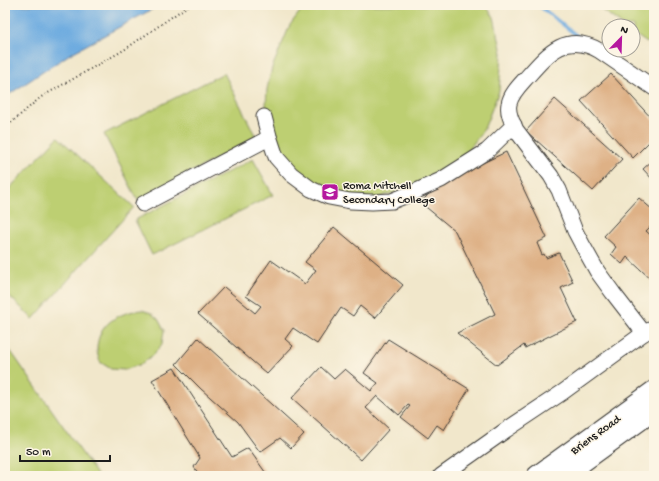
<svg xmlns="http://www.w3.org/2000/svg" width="659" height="481" font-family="'Gochi Hand',sans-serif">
  <rect width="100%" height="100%" fill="#fcf5e5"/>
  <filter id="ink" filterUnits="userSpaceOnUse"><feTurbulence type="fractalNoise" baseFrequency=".025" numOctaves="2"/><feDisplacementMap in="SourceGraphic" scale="8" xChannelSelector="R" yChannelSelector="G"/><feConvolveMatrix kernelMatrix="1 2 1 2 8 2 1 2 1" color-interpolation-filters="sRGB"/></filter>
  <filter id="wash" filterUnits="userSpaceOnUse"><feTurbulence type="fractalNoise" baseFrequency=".012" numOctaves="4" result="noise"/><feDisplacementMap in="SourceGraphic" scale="16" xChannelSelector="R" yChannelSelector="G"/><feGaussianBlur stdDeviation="0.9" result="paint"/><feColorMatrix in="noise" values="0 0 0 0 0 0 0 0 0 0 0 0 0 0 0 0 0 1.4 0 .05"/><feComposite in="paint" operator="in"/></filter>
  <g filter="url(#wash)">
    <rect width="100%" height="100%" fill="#f1e7cb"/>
    <!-- green -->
    <g fill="#bdcf72" stroke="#6c7647">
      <polygon points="305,5 485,5 494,17 502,53 499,91 484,129 465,155 443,176 375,199 335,195 301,178 281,156 267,115 266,106 267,89 272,68 290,25"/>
      <polygon points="595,5 654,5 654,33 647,43 633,33 633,26 624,26"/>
      <polygon points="224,73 256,137 138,201 104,134"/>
      <polygon points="58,137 134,207 33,319 5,292 5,193"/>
      <polygon points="253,159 273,195 152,255 135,220"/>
      <path d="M142,310L151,313L158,319L164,330L162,344L153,355L141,364L125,370L111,369L100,362C99,358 97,354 97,350C97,324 119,312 142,310Z"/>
      <polygon points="5,343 98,476 5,476"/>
    </g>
    <!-- water -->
    <polygon fill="#6eace0" stroke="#45647e" points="5,5 160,5 70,54 5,97"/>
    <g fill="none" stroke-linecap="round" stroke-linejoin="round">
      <!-- stream -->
      <polyline stroke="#6eace0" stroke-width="3.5" points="538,5 581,39"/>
    </g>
    <g id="blocks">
      <!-- building -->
      <g fill="#deb186">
        <polygon points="611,74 654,121 654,137 633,158 581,101"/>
        <polygon points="555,99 622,159 593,191 526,131"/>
        <polygon points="506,152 547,238 537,243 542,255 544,254 546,258 559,253 573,282 561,288 577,322 525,348 524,345 497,365 457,333 495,314 455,231 421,203 436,185"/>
        <polygon points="654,159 654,181 643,169"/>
        <polygon points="639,198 654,211 654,223 646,231 654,238 654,282 627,257 622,264 611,254 616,247 604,236"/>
        <polygon points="334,227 403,285 375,318 360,306 353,316 341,308 317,344 293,328 285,339 293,346 267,374 198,314 224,287 255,313 261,306 246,296 271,260 305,284 316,270 305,262"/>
        <polygon points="198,338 304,434 291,448 280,438 260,452 238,422 201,389 176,364"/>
        <polygon points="388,339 469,389 444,430 437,425 428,438 401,417 410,406 408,405 399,415 377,396 366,408 389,429 361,460 292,398 321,367 334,379 345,369 371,391 378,383 364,373"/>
        <polygon points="174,368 232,457 248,448 268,476 200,476 194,467 200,458 152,380"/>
      </g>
    </g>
  </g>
  <g filter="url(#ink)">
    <use href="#blocks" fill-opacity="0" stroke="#3c3a36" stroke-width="1"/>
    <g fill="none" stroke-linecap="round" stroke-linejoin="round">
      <!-- minor casing -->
      <g stroke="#3c3a36" stroke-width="17">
        <g id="minor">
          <polyline points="264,117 269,136 276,157 291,174 311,189 329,197 350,201 372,202 392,201 412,193 441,180 487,151 514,125"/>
          <polyline points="143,204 269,138"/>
          <path d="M644,333L613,293L597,271L583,246L575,231L559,190L551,176L516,130C512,122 507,113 509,104C511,93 521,84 528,76C549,52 567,32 600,51L654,88"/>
          <polyline points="441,476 506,430 563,392 644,333 654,328"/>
        </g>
      </g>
      <!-- major casing -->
      <g stroke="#3c3a36" stroke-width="22">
        <g id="major">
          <polyline points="537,476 654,391"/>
          <polyline points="563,476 654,410"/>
        </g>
      </g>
      <!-- path -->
      <polyline stroke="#3c3a36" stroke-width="2" stroke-dasharray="1 3" stroke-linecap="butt" points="5,128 41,97 124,50 189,5"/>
      <!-- minor -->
      <use href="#minor" stroke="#fff" stroke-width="15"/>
      <!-- major -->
      <use href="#major" stroke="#fff" stroke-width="20"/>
    </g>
  </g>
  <!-- icons -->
  <defs>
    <g id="school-square" transform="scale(0.9)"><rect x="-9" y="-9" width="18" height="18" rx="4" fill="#b5179e" stroke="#fcf5e5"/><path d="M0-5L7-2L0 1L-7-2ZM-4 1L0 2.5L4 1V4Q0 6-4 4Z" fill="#fff"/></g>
  </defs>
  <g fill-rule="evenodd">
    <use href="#school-square" x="330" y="192"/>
  </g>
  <g text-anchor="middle" stroke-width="3" stroke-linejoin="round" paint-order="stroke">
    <!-- poi labels -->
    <g font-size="12" fill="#1c1c1c" stroke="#fcf5e5" text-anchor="start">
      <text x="343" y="189">Roma Mitchell<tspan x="343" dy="14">Secondary College</tspan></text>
    </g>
    <!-- street labels -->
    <g font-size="12" fill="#1c1c1c" stroke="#fcf5e5">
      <text transform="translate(595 434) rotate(-36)" y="4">Briens Road</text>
    </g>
  </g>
  <!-- margin -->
  <rect width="659" height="481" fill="none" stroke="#fcf5e5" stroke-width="20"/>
  <!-- north arrow -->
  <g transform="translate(621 38) rotate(23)"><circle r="19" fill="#fcf5e5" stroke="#a29e95"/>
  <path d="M0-3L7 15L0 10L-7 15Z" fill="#b5179e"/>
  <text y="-6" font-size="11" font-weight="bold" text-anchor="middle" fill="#1c1c1c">N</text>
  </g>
  <!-- scale -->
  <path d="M20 455v6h90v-6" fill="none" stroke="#1c1c1c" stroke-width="2"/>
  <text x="26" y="455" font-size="12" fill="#1c1c1c" stroke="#fcf5e5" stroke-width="3" paint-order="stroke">50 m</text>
</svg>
